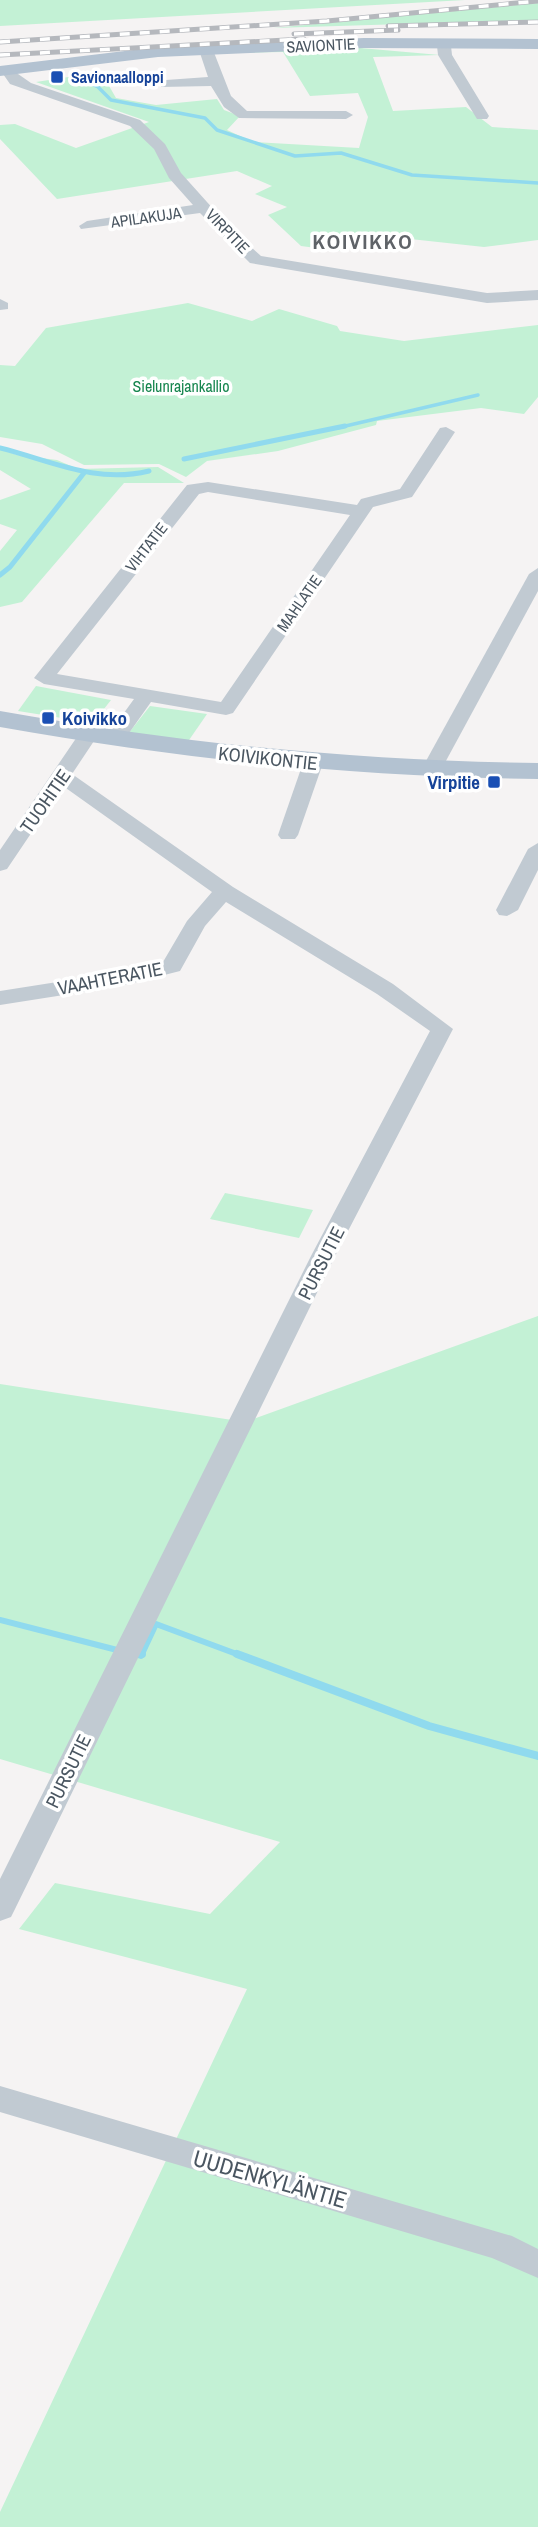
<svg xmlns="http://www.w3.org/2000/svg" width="538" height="2527" font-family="'Archivo Narrow',sans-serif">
  <rect width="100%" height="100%" fill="#f5f3f3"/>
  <!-- green -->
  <g fill="#c3f1d5">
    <polygon points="0,0 465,0 0,26"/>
    <polygon points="538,3 538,20 273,28"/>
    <polygon points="349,47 440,55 373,57 393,111 466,107 492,127 538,130 538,240 484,247 355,233 339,251 301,246 268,215 287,207 255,194 272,186 237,171 57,199 0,139 0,125 15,124 76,148 149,122 36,82 101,72 116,98 156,105 217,99 224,110 240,116 227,130 253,142 359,148 368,117 358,93 310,96 283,52 221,53"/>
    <polygon points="188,303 252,321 279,309 337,326 340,331 404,341 538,325 538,397 524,414 481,408 377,421 376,425 278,451 207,461 186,477 159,464 84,465 42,444 0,437 0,365 15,366 46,328"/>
    <polygon points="0,449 17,455 57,460 78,469 158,467 184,483 124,483 22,602 0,607 0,551 17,530 0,524 0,500 31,489 0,470"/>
    <polygon points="36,686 111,700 93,723 18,711"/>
    <polygon points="150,706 207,714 187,743 128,734"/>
    <polygon points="225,1193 313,1210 299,1238 210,1219"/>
    <polygon points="538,1316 538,2527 0,2527 0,2512 247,1989 19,1929 55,1883 210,1914 280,1842 0,1759 0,1384 245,1422"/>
  </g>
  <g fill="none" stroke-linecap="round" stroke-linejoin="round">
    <!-- stream-far3 -->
    <g stroke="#90daee" stroke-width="3.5">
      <polyline points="79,78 98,87 111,100 205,118 217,130 295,156 341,153 412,175 538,183"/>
      <polyline points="337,428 478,395"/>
    </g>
    <!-- stream-far2 -->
    <g stroke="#90daee" stroke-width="5">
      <path d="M0,448C52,461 95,484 149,471"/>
      <polyline points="184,459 345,426"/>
      <polyline points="0,575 10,567 84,473"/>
    </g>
    <!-- stream-far1 -->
    <g stroke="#90daee" stroke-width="6">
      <polyline points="0,1620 121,1651"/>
      <polyline points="132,1653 141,1656 156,1624 242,1656"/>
    </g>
    <!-- stream -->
    <g stroke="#90daee" stroke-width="8">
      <polyline points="136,1654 142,1654"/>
      <polyline points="237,1654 429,1726 538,1756"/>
    </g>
    <!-- minor -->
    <g fill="#c1cad2" fill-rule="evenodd">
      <polygon points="444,42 451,46 452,55 489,116 487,119 477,119 438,55 437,46"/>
      <polygon points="206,46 213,50 231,96 247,111 346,111 353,115 346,119 239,118 224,107 211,86 161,87 161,81 166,80 208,77 199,50"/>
      <polygon points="8,67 31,83 140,120 165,144 181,173 233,231 261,256 487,293 538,290 538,300 487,303 250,263 200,213 81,229 79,226 87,221 193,205 169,178 154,149 130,126 10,84 1,71"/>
      <polygon points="0,299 8,303 8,309 0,310"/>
      <path d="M446,427L455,432L412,497L373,507L233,713L226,715L151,702L122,743L115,745L105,739L134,699L44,684L34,678L187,485L208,482L357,505L361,499L400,489L440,428ZM208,492L350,515L221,702L57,674L199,494Z"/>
      <polygon points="538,568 538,591 441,770 431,776 424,774 421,770 529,574"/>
      <polygon points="88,729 98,735 72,774 233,887 393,984 453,1029 335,1256 15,1909 11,1917 0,1921 0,1879 311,1256 430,1031 377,994 226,902 205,926 180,971 121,986 0,1005 0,991 121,972 163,962 187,921 212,892 63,786 7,869 0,871 0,850 81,731"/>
      <polygon points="313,757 323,763 298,835 295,839 281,839 278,835 303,763"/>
      <polygon points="538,843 538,870 518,910 507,916 499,915 496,910 528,849"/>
      <polygon points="0,2086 512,2236 538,2249 538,2278 492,2258 0,2112"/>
    </g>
    <!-- major -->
    <g fill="#b3c2d1" fill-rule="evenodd">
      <polygon points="364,38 538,39 538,49 364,48 158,57 0,76 0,66 158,47"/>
      <path d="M0,711C178,743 357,761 538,763V779C357,777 178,759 0,727Z"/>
    </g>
    <!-- rail casing -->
    <g stroke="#b5b8bd" stroke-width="5">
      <g id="rail">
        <polyline points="388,26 538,22"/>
        <polyline points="294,34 398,30"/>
        <polyline points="0,42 327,21 538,1"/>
        <polyline points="0,55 304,39"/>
      </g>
    </g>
    <!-- rail -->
    <use href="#rail" stroke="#fff" stroke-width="3.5" stroke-dasharray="10" stroke-linecap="butt"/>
  </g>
  <!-- markers -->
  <g fill="#1a4fb4" stroke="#fff" stroke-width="2.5">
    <rect x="50" y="70" width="14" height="14" rx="3.5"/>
    <rect x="41" y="711" width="14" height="14" rx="3.5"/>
    <rect x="487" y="775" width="14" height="14" rx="3.5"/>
  </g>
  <g text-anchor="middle" stroke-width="7" stroke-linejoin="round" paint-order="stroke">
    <!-- far-street labels -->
    <g font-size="16" fill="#4a5661" stroke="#fff">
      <text transform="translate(321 45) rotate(-3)" y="6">SAVIONTIE</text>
      <text transform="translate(146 217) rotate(-8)" y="6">APILAKUJA</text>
      <text transform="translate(228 231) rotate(46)" y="6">VIRPITIE</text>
      <text transform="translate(146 547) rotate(-52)" y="6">VIHTATIE</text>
      <text transform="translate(299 603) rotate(-55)" y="6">MAHLATIE</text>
    </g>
    <!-- far-transit labels -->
    <g font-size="16" font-weight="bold" fill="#164399" stroke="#fff" text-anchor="start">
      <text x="71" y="83">Savionaalloppi</text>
    </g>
    <!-- far-park labels -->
    <g font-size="16" fill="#17864f" stroke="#fff">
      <text x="181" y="392">Sielunrajankallio</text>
    </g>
    <!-- transit labels -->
    <g font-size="19" font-weight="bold" fill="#164399" stroke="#fff" text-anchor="start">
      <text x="62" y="725">Koivikko</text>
      <text x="480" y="789" text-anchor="end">Virpitie</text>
    </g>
    <!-- street labels -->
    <g font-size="19" fill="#4a5661" stroke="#fff">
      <text transform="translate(268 758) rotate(6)" y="7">KOIVIKONTIE</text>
      <text transform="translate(45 801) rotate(-55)" y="7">TUOHITIE</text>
      <text transform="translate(110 978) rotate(-11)" y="7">VAAHTERATIE</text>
      <text transform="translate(321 1263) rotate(-63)" y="7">PURSUTIE</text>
      <text transform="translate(68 1771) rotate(-64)" y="7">PURSUTIE</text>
    </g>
    <!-- far-district labels -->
    <g font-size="21" font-weight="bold" letter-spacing="2" fill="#5f6368" stroke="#fff">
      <text x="363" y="249">KOIVIKKO</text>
    </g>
    <!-- near-street labels -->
    <g font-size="23" fill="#4a5661" stroke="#fff">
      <text transform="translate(270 2179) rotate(16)" y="8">UUDENKYLÄNTIE</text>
    </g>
  </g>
</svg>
